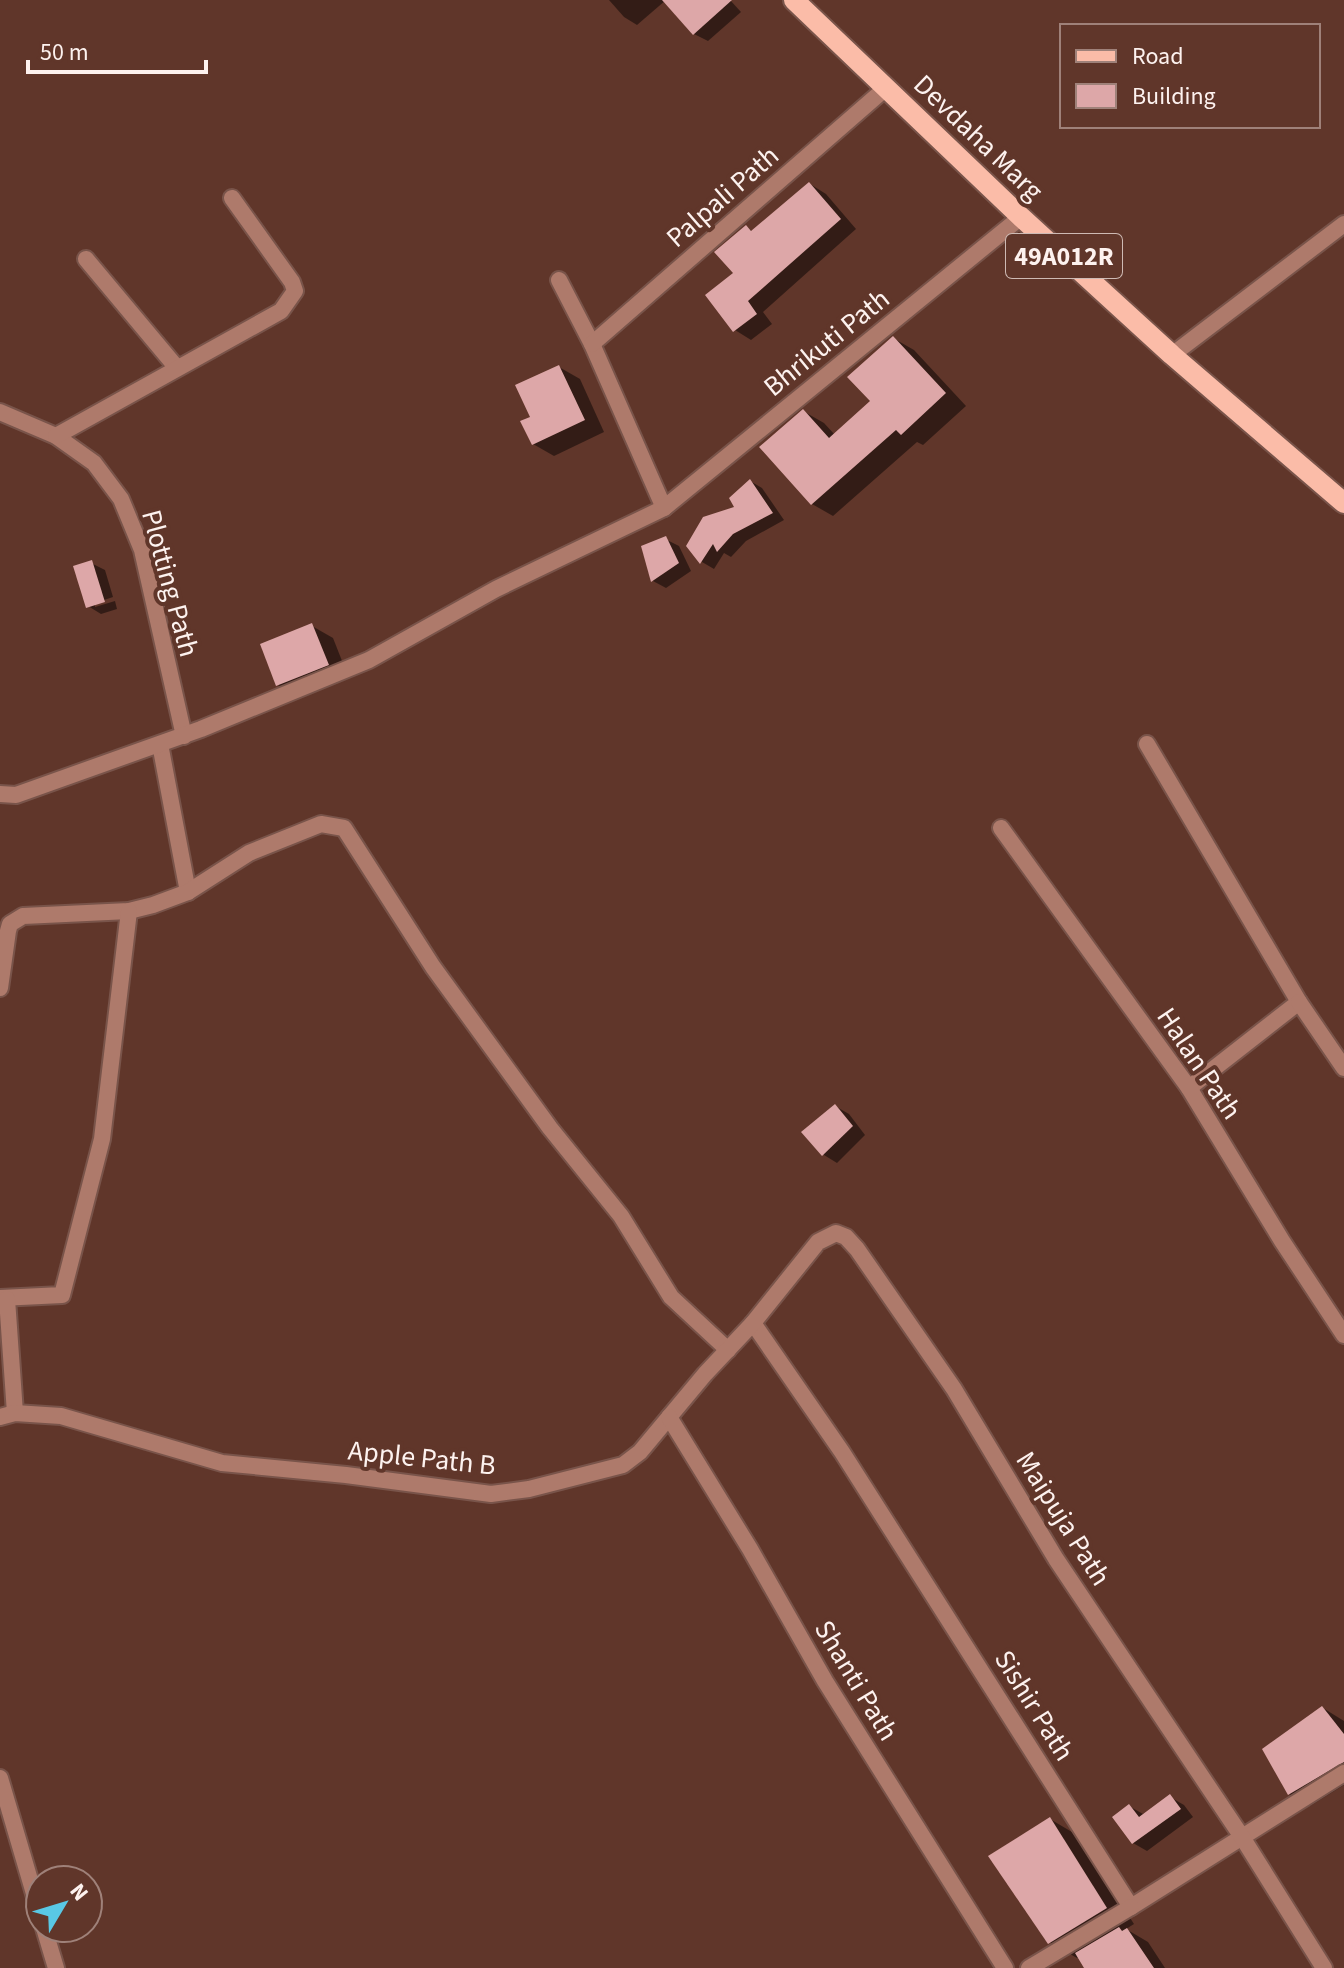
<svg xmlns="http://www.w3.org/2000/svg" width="1344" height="1968" font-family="'Source Sans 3',sans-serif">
  <rect width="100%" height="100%" fill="#60362a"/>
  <!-- shadow -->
  <g fill="#0007">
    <polygon points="609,0 666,0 637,25 624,17"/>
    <polygon points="678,0 730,0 741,12 708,41 694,34"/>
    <polygon points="810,184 826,194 856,229 763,312 772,324 751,340 735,330 736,274 746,227 753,232"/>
    <polygon points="893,338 914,350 966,406 923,445 917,442 833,516 812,504 803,411 824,423 835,435 873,402"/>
    <polygon points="559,367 580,379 604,432 554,456 533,444 533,418"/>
    <polygon points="750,481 762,488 784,520 746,541 731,557 724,553 714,569 702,562 688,546 737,508"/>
    <polygon points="665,539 679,546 691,571 666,588 653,581"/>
    <polygon points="91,563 105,570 113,597 95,603 95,607 115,601 117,609 101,614 88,606"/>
    <polygon points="312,626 333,638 348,676 299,697 278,685"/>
    <polygon points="835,1106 849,1114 865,1135 837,1163 824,1155 804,1132"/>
    <polygon points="1323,1708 1344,1721 1344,1785 1310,1806 1289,1794"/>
    <polygon points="1170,1797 1184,1805 1193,1817 1147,1851 1133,1843 1129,1806 1143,1814"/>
    <polygon points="1050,1819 1077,1835 1134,1924 1126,1929 1148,1942 1165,1968 1086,1968 1079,1957 1077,1958 1049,1942"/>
  </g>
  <!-- building -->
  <g fill="#dda7a8">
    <polygon points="662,0 732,0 693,35"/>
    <polygon points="809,182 841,219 748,301 757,314 733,332 705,295 733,273 714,252 746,225 751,231"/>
    <polygon points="893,336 946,393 901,435 896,430 811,505 759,447 803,409 829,438 870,401 847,377"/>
    <polygon points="559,365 585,420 532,445 520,421 530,417 515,385"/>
    <polygon points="750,479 773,513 733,534 717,552 713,544 700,564 686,546 703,517 734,507 729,498"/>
    <polygon points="666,536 679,563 651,582 641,546"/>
    <polygon points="92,560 105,602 86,608 73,566"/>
    <polygon points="312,623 329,665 276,686 260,644"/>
    <polygon points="835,1104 853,1126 822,1156 801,1132"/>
    <polygon points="1322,1706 1344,1734 1344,1762 1288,1795 1262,1749"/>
    <polygon points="1170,1794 1181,1809 1132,1844 1112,1817 1129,1804 1139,1817"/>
    <polygon points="1050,1817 1107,1908 1048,1944 988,1856"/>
    <polygon points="1119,1927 1122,1931 1127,1928 1154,1968 1084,1968 1075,1953"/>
  </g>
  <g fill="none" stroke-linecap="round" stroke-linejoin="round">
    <!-- street casing -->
    <g stroke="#79544a" stroke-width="20">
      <g id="street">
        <polyline points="86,259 177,368"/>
        <polyline points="559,280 592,344 664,508"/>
        <polyline points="592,344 887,87"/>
        <polyline points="1172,355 1344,224"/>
        <polyline points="0,412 56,436 94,463 121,499 142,550 184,736"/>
        <polyline points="56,436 281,311 295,291 292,282 232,198"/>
        <polyline points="160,744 188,892"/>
        <polyline points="1147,744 1299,1002 1189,1088"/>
        <polyline points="0,794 16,795 201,729 369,660 496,589 664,508 1021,217"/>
        <polyline points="1001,828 1189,1088 1282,1241 1344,1335"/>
        <polyline points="0,988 8,931 10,924 23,916 129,911 153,905 188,892 249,853 321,824 344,828 433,967 550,1128 621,1216 671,1297 728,1350"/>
        <polyline points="1299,1002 1344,1068"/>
        <polyline points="0,1298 62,1295 102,1139 129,911"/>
        <polyline points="7,1299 15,1413"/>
        <polyline points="753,1323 842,1452 1131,1907 1344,1773"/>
        <polyline points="0,1417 15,1413 61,1416 222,1463 346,1475 491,1494 529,1489 623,1465 640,1452 705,1374 753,1323 818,1242 836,1233 846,1237 857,1249 954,1389 1056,1559 1242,1837 1324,1968"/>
        <polyline points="669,1417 750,1549 825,1681 1005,1968"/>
        <polyline points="0,1778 40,1914"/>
        <polyline points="44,1928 56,1968"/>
        <polyline points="1029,1968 1131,1907"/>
      </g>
    </g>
    <!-- primary casing -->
    <g stroke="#79544a" stroke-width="24">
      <polyline id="primary" points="794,0 1021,217 1172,355 1344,503"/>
    </g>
    <!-- street -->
    <use href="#street" stroke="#ae7a6b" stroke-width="16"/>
    <!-- primary -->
    <use href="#primary" stroke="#fbbca8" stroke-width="20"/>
  </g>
  <g text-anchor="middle" stroke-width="8" stroke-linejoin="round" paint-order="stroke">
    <!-- shield labels -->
    <rect fill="#60362a" stroke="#cebab4" stroke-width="2" x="1006" y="234" width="116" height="44" rx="6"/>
    <g font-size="26" font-weight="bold" fill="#fdf2ef">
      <text x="1064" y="265">49A012R</text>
    </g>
    <!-- street labels -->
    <g font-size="28" fill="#fdf2ef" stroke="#60362a">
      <text transform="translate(979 137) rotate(44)" y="10">Devdaha Marg</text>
      <text transform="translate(722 196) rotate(-41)" y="10">Palpali Path</text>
      <text transform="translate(826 342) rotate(-39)" y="10">Bhrikuti Path</text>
      <text transform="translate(171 583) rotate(75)" y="10">Plotting Path</text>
      <text transform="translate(1200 1063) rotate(56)" y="10">Halan Path</text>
      <text transform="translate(422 1457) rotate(6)" y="10">Apple Path B</text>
      <text transform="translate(1064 1518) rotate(58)" y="10">Maipuja Path</text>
      <text transform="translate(857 1680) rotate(59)" y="10">Shanti Path</text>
      <text transform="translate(1035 1705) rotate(58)" y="10">Sishir Path</text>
    </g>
  </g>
  <!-- legend -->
  <rect x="1060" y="24" width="260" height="104" fill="#60362a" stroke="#9f8179" stroke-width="2"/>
  <rect x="1076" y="50" width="40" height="12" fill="#fbbca8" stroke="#9f8179" stroke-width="2"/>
  <text x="1132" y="64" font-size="24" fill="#fdf2ef">Road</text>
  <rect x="1076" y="84" width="40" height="24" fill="#dda7a8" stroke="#9f8179" stroke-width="2"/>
  <text x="1132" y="104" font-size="24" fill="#fdf2ef">Building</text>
  <!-- north arrow -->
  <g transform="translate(64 1904) rotate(52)"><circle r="38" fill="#60362a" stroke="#9f8179" stroke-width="2"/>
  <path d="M0-6L14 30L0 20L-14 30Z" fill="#59c8e5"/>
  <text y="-12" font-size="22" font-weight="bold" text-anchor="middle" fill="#fdf2ef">N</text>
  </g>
  <!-- scale -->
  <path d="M28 60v12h178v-12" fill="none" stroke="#fdf2ef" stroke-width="4"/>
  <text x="40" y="60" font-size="24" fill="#fdf2ef" stroke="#60362a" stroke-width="6" paint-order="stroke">50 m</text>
</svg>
